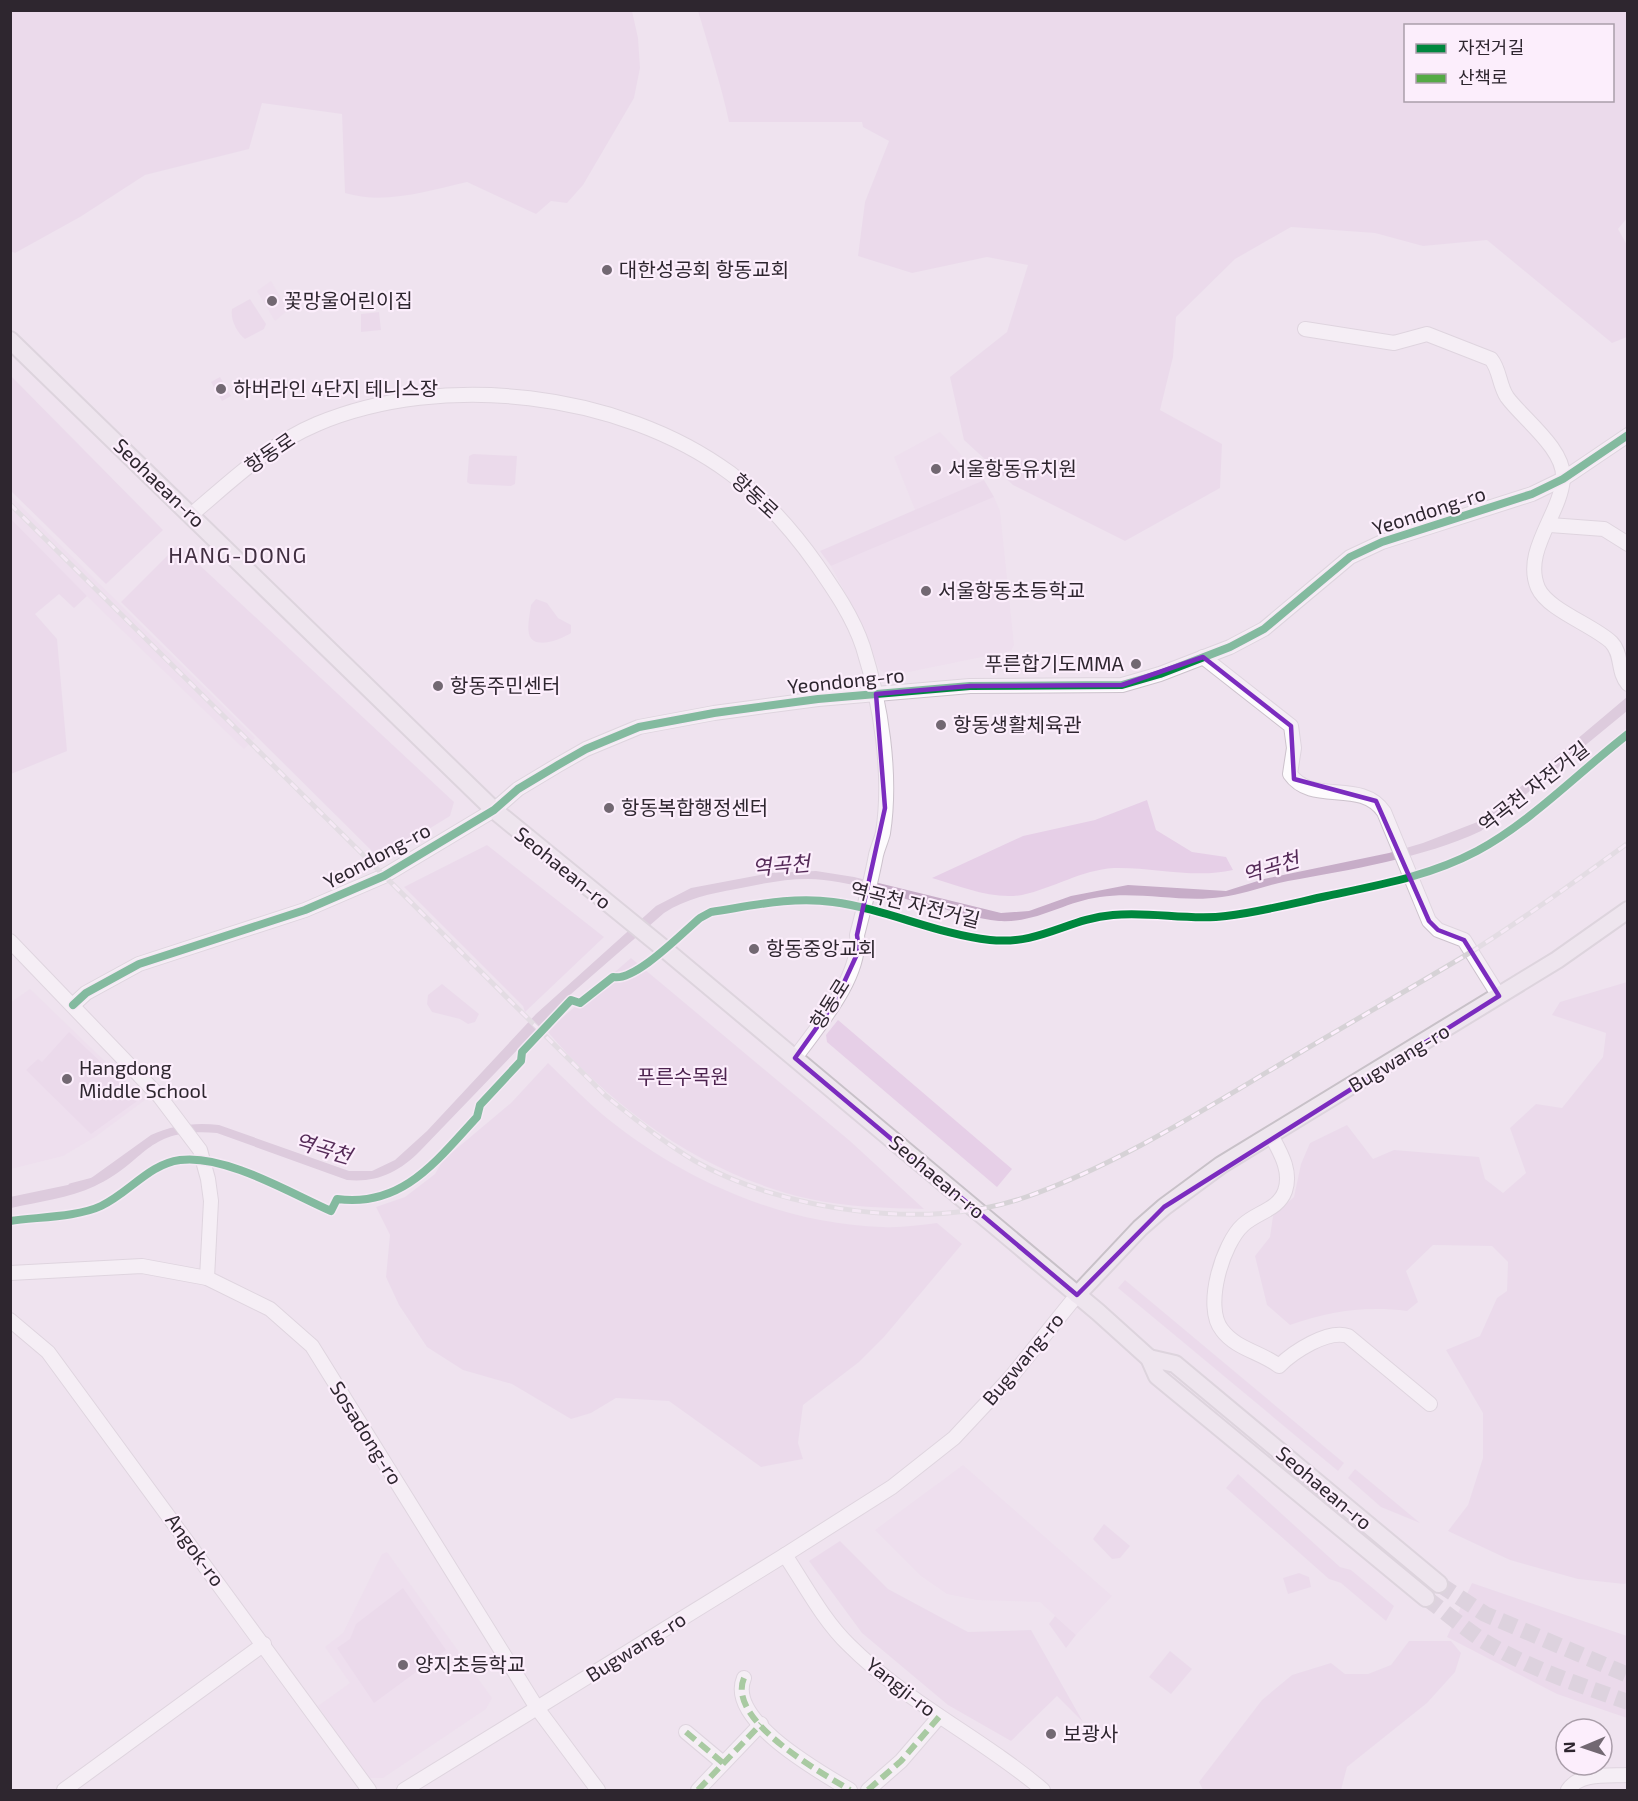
<svg xmlns="http://www.w3.org/2000/svg" width="1638" height="1801" font-family="'Exo 2','Noto Sans KR',sans-serif">
  <rect width="100%" height="100%" fill="#efe3ef"/>
  <!-- built -->
  <g fill="#eed9ee">
    <polygon points="271,281 288,310 275,321 257,291"/>
    <polygon points="940,432 984,480 915,510 894,457"/>
    <polygon points="11,496 66,551 255,738 244,749 87,596 11,519"/>
    <polygon points="994,497 1000,511 1014,645 1011,651 894,675 886,674 879,669 857,615 831,566"/>
    <polygon points="30,989 145,1100 95,1137 63,1156 11,1169 10,1003"/>
    <polygon points="963,1465 1112,1596 1076,1635 1040,1602 977,1600 947,1594 921,1576 875,1530"/>
    <polygon points="387,1552 492,1698 486,1709 383,1778 368,1778 318,1706 350,1683 325,1647 343,1633 382,1554"/>
  </g>
  <!-- green -->
  <g fill="#e6cfe7" fill-rule="evenodd">
    <path d="M10,11H632L638,38L640,68L634,98L583,185L567,203L551,201L536,214L467,182C428,191 384,205 345,193L342,114L262,103L249,149L145,175L80,217L15,253L10,251Z"/>
    <path d="M698,11H1627L1628,217L1618,229L1627,245V337L1612,343L1487,240L1423,246L1375,233L1291,227L1235,259L1176,317L1173,357L1160,410L1222,444L1220,488L1125,541L1013,485L964,440L950,377L1007,332L1028,265L987,257L912,273L858,256L865,202L889,141L863,127L862,122H729C721,84 709,48 698,11ZM1406,26H1612V100H1406Z"/>
    <path d="M250,299L266,324L264,329L245,339C237,333 230,319 232,309Z"/>
    <polygon points="379,312 381,330 361,332 361,314"/>
    <polygon points="10,375 163,530 106,584 11,491"/>
    <polygon points="220,377 231,396 222,401 211,382"/>
    <polygon points="473,454 517,456 515,484 511,486 470,484 467,482 469,456"/>
    <polygon points="984,480 994,497 831,566 820,551"/>
    <polygon points="11,519 87,596 74,608 59,594 35,614 57,639 67,751 11,774"/>
    <polygon points="178,545 454,802 450,816 380,859 121,602"/>
    <path d="M536,599L547,603L558,618L571,625V633C562,639 533,651 529,634C527,625 530,614 531,605Z"/>
    <path d="M1147,800L1156,830L1192,852L1226,857L1233,870C1194,879 1154,867 1114,868C1081,870 1054,888 1022,895C992,900 960,886 932,878L1023,836L1095,820Z"/>
    <polygon points="487,845 604,937 525,1012 523,1006 404,887"/>
    <path d="M631,958L850,1141L924,1209C886,1208 847,1207 810,1199C706,1176 615,1111 547,1031Z"/>
    <path d="M1627,982L1628,1583L1624,1584L1578,1579L1510,1560L1448,1531L1468,1505L1483,1458V1413L1446,1350L1480,1336L1497,1298L1507,1291L1508,1262L1492,1246L1433,1245L1406,1271L1418,1302L1407,1311C1364,1306 1331,1311 1290,1325L1267,1305L1255,1256L1270,1237L1273,1216L1294,1197L1301,1164L1310,1143L1347,1125L1373,1159L1394,1150L1479,1157L1485,1179L1503,1193L1526,1173L1510,1128L1536,1104L1562,1108L1603,1057L1606,1033L1552,1015L1560,1002Z"/>
    <polygon points="442,984 479,1014 475,1022 468,1024 460,1019 432,1012 427,1004 428,995"/>
    <polygon points="838,1020 1012,1169 997,1187 827,1042 826,1035"/>
    <polygon points="69,1032 140,1099 91,1134 26,1070 38,1059 42,1062"/>
    <path d="M548,1063C568,1082 587,1102 608,1119C685,1181 783,1224 883,1227C900,1228 919,1225 937,1223L962,1244L884,1337L859,1362L803,1405L798,1443L803,1459L761,1467L669,1401L616,1398L591,1413L571,1419L512,1384L463,1370L427,1347L399,1305L386,1277L390,1235L376,1207L405,1197L435,1174L443,1160L511,1103Z"/>
    <polygon points="1125,1280 1344,1463 1338,1471 1118,1288"/>
    <polygon points="1355,1469 1420,1523 1381,1507 1348,1478"/>
    <polygon points="1238,1474 1340,1567 1351,1570 1394,1606 1386,1621 1341,1583 1329,1579 1226,1488"/>
    <polygon points="1104,1524 1130,1546 1120,1558 1112,1559 1093,1539"/>
    <polygon points="840,1541 888,1589 968,1632 1031,1630 1083,1722 1057,1696 1011,1741 948,1705 862,1633 809,1561"/>
    <polygon points="1299,1573 1309,1577 1311,1587 1288,1594 1283,1578"/>
    <polygon points="1472,1583 1627,1636 1627,1718 1557,1694 1447,1637"/>
    <polygon points="403,1588 446,1650 374,1703 337,1648 350,1639 356,1624"/>
    <polygon points="1055,1616 1076,1635 1066,1648 1049,1624"/>
    <polygon points="1409,1641 1451,1641 1461,1653 1455,1672 1427,1703 1347,1767 1341,1790 1203,1790 1199,1782 1262,1700 1292,1675 1331,1663 1345,1674 1368,1674 1391,1665"/>
    <polygon points="1170,1651 1192,1669 1171,1694 1149,1677"/>
  </g>
  <!-- water -->
  <path fill="#c7adc8" d="M1627,697V711L1481,831C1423,858 1350,870 1288,881C1266,885 1245,894 1222,897C1182,903 1140,891 1100,897C1063,902 1038,923 999,921C977,919 954,911 932,906C892,896 850,880 808,879C784,879 760,884 736,889C710,894 687,898 664,913L571,994L420,1151C399,1172 377,1183 347,1180L217,1133C145,1127 147,1162 95,1186C69,1198 38,1202 11,1208L10,1197L87,1181L151,1135C172,1125 196,1122 219,1125L349,1171H372L395,1160L427,1131L536,1014L656,906L691,888L771,873L816,871L854,877L1001,913L1029,911L1071,896L1128,885L1226,891L1264,879L1389,853L1423,843L1480,821Z"/>
  <g fill="none" stroke-linecap="round" stroke-linejoin="round">
    <!-- stream -->
    <polyline stroke="#c7adc8" stroke-width="3" points="70,1185 93,1179"/>
    <!-- major-tunnel -->
    <g stroke="#c8bdc9" stroke-width="16" stroke-dasharray="16 8" stroke-linecap="butt">
      <polyline points="1439,1584 1485,1614 1628,1675"/>
      <path d="M1426,1598C1445,1612 1463,1627 1482,1640C1528,1668 1577,1684 1628,1702"/>
    </g>
    <!-- minor casing -->
    <g stroke="#ccc2cc" stroke-width="16">
      <g id="minor">
        <path d="M1305,329L1394,343L1427,334L1491,359C1500,370 1499,385 1507,397C1522,418 1565,449 1563,478C1561,514 1522,551 1538,588C1548,610 1593,625 1611,642C1623,654 1617,672 1628,684"/>
        <path d="M191,515C230,482 269,444 317,424C443,371 620,392 730,473C764,498 793,531 817,565C835,591 853,617 863,647C881,704 892,774 883,833C881,841 878,847 876,855C871,882 864,908 857,935C862,976 818,1026 795,1058"/>
        <polyline points="1550,525 1604,529 1628,544"/>
        <path d="M1203,657L1291,726L1294,748L1290,774C1312,806 1361,778 1384,812L1429,921L1438,930L1464,940L1499,996"/>
        <polyline points="10,941 160,1097 200,1150 208,1179 211,1201 207,1278"/>
        <polyline points="73,1005 86,993 139,964 305,910 384,876 494,810 518,789 558,765 586,749 639,727 714,713 818,699 970,686 1122,685 1160,674 1230,647 1264,629 1350,557 1382,542 1532,494 1563,479 1628,435"/>
        <path d="M1271,1135C1280,1152 1292,1171 1285,1191C1278,1210 1257,1212 1243,1225C1223,1243 1203,1307 1222,1330C1236,1349 1261,1352 1279,1366C1293,1352 1328,1329 1348,1336L1430,1404"/>
        <polyline points="10,1273 142,1266 207,1278 270,1309 312,1346 537,1708 598,1790"/>
        <polyline points="10,1320 48,1352 369,1790"/>
        <path d="M785,1555C805,1585 823,1620 849,1645C907,1703 982,1738 1043,1790"/>
        <path d="M744,1678C726,1720 820,1772 850,1790"/>
        <polyline points="686,1732 723,1763"/>
        <polyline points="64,1790 264,1644"/>
        <polyline points="404,1790 785,1555 892,1487 954,1438 1011,1377 1077,1295"/>
        <polyline points="698,1790 761,1724"/>
        <polyline points="868,1790 901,1761 939,1717"/>
        <path d="M1568,1790C1580,1772 1608,1776 1628,1775"/>
      </g>
    </g>
    <!-- major casing -->
    <g stroke="#c8c1c8" stroke-width="20">
      <g id="major">
        <polyline points="10,340 494,810 668,952 1098,1312 1149,1358 1157,1376 1426,1598"/>
        <polyline points="1077,1295 1140,1228 1164,1207 1221,1165 1557,960 1628,910"/>
        <polyline points="1149,1358 1175,1364 1439,1584"/>
      </g>
    </g>
    <!-- minor -->
    <use href="#minor" stroke="#fdfbfd" stroke-width="14"/>
    <!-- major -->
    <use href="#major" stroke="#eee6ee" stroke-width="16"/>
    <!-- rail casing -->
    <g stroke="#d6d2d6" stroke-width="5">
      <path id="rail" d="M10,504L606,1096C635,1119 663,1142 695,1161C783,1211 929,1232 1026,1197C1122,1163 1209,1106 1296,1055C1355,1020 1413,987 1471,952C1525,918 1576,881 1628,843"/>
    </g>
    <!-- rail -->
    <use href="#rail" stroke="#fceefc" stroke-width="3" stroke-dasharray="9" stroke-linecap="butt"/>
    <!-- quiet -->
    <g stroke="#54aa45" stroke-width="6" stroke-dasharray="12 6" stroke-linecap="butt">
      <path d="M744,1678C726,1720 820,1772 850,1790"/>
      <polyline points="686,1732 723,1763"/>
      <polyline points="698,1790 761,1724"/>
      <polyline points="868,1790 901,1761 939,1717"/>
    </g>
    <!-- cycleway casing -->
    <g stroke="#fceefc" stroke-width="11">
      <g id="cycleway">
        <polyline points="73,1005 86,993 139,964 305,910 384,876 494,810 518,789 558,765 586,749 639,727 714,713 818,699 970,686 1122,685 1160,674 1230,647 1264,629 1350,557 1382,542 1532,494 1563,479 1628,435"/>
        <path d="M10,1221C37,1217 78,1217 101,1206C129,1193 149,1164 180,1160C225,1154 290,1193 331,1211L337,1199C403,1208 437,1160 477,1117L480,1105L521,1061L522,1052L571,1000L580,1003L613,977C635,982 682,933 700,918L711,912C751,906 792,896 833,902C886,909 936,934 990,940C1041,945 1067,919 1113,915C1151,911 1189,921 1226,916C1260,912 1294,903 1327,896C1379,885 1430,876 1477,851C1531,822 1579,772 1628,734"/>
      </g>
    </g>
    <!-- cycleway -->
    <use href="#cycleway" stroke="#00873e" stroke-width="8"/>
  </g>
  <!-- marked area -->
  <path d="M0 0H1638V1801H0ZM1203,657L1291,726L1294,779L1376,801L1429,921L1438,930L1464,940L1499,996L1164,1207L1077,1295L795,1058L835,1002L859,950L857,935L885,808L876,694L970,686L1122,685Z" fill="#efe3ef" fill-opacity=".55" fill-rule="evenodd"/>
  <path fill="none" stroke="#7b2cbf" stroke-width="4.5" stroke-linejoin="round" d="M1203,657L1291,726L1294,779L1376,801L1429,921L1438,930L1464,940L1499,996L1164,1207L1077,1295L795,1058L835,1002L859,950L857,935L885,808L876,694L970,686L1122,685Z"/>
  <!-- markers -->
  <g fill="#726872" stroke="#fceefc" stroke-width="2">
    <circle cx="607" cy="270" r="6"/>
    <circle cx="272" cy="301" r="6"/>
    <circle cx="221" cy="389" r="6"/>
    <circle cx="936" cy="469" r="6"/>
    <circle cx="926" cy="591" r="6"/>
    <circle cx="1136" cy="664" r="6"/>
    <circle cx="438" cy="686" r="6"/>
    <circle cx="941" cy="725" r="6"/>
    <circle cx="609" cy="808" r="6"/>
    <circle cx="754" cy="949" r="6"/>
    <circle cx="67" cy="1079" r="6"/>
    <circle cx="403" cy="1665" r="6"/>
    <circle cx="1051" cy="1734" r="6"/>
  </g>
  <g text-anchor="middle" stroke-width="4.5" stroke-linejoin="round" paint-order="stroke">
    <!-- poi labels -->
    <g font-size="20" fill="#2e262f" stroke="#fceefc" text-anchor="start">
      <text x="619" y="277">대한성공회 항동교회</text>
      <text x="284" y="308">꽃망울어린이집</text>
      <text x="233" y="396">하버라인 4단지 테니스장</text>
      <text x="948" y="476">서울항동유치원</text>
      <text x="938" y="598">서울항동초등학교</text>
      <text x="1124" y="671" text-anchor="end">푸른합기도MMA</text>
      <text x="450" y="693">항동주민센터</text>
      <text x="953" y="732">항동생활체육관</text>
      <text x="621" y="815">항동복합행정센터</text>
      <text x="766" y="956">항동중앙교회</text>
      <text x="79" y="1075">Hangdong<tspan x="79" dy="23">Middle School</tspan></text>
      <text x="415" y="1672">양지초등학교</text>
      <text x="1063" y="1741">보광사</text>
    </g>
    <!-- street labels -->
    <g font-size="20" fill="#2e262f" stroke="#fceefc">
      <text transform="translate(270 453) rotate(-34)" y="7">항동로</text>
      <text transform="translate(159 483) rotate(44)" y="7">Seohaean-ro</text>
      <text transform="translate(755 496) rotate(43)" y="7">항동로</text>
      <text transform="translate(1429 511) rotate(-18)" y="7">Yeondong-ro</text>
      <text transform="translate(846 681) rotate(-6)" y="7">Yeondong-ro</text>
      <text transform="translate(1534 787) rotate(-38)" y="7">역곡천 자전거길</text>
      <text transform="translate(377 856) rotate(-28)" y="7">Yeondong-ro</text>
      <text transform="translate(563 868) rotate(39)" y="7">Seohaean-ro</text>
      <text transform="translate(915 905) rotate(14)" y="7">역곡천 자전거길</text>
      <text transform="translate(830 1004) rotate(-58)" y="7">항동로</text>
      <text transform="translate(1399 1058) rotate(-31)" y="7">Bugwang-ro</text>
      <text transform="translate(937 1177) rotate(40)" y="7">Seohaean-ro</text>
      <text transform="translate(1023 1359) rotate(-50)" y="7">Bugwang-ro</text>
      <text transform="translate(366 1433) rotate(58)" y="7">Sosadong-ro</text>
      <text transform="translate(1324 1488) rotate(40)" y="7">Seohaean-ro</text>
      <text transform="translate(195 1550) rotate(54)" y="7">Angok-ro</text>
      <text transform="translate(636 1647) rotate(-32)" y="7">Bugwang-ro</text>
      <text transform="translate(901 1687) rotate(38)" y="7">Yangji-ro</text>
    </g>
    <!-- park labels -->
    <g font-size="20" fill="#4c224e" stroke="#fceefc">
      <text x="683" y="1084">푸른수목원</text>
    </g>
    <!-- water labels -->
    <g font-size="21" font-style="italic" fill="#552b58" stroke="#fceefc">
      <text transform="translate(781 866) rotate(-5)" y="7">역곡천</text>
      <text transform="translate(1271 868) rotate(-17)" y="7">역곡천</text>
      <text transform="translate(323 1149) rotate(17)" y="7">역곡천</text>
    </g>
    <!-- quarter labels -->
    <g font-size="22" letter-spacing="1.5" fill="#412f41" stroke="#fceefc">
      <text x="238" y="563">HANG-DONG</text>
    </g>
  </g>
  <!-- border -->
  <rect width="1638" height="1801" fill="none" stroke="#2e262f" stroke-width="24"/>
  <!-- legend -->
  <rect x="1404" y="24" width="210" height="78" fill="#fceefc" stroke="#aa9eaa" stroke-width="1.5"/>
  <rect x="1416" y="44" width="30" height="9" fill="#00873e" stroke="#aa9eaa" stroke-width="1.5"/>
  <text x="1458" y="54" font-size="18" fill="#2e262f">자전거길</text>
  <rect x="1416" y="74" width="30" height="9" fill="#54aa45" stroke="#aa9eaa" stroke-width="1.5"/>
  <text x="1458" y="84" font-size="18" fill="#2e262f">산책로</text>
  <!-- north arrow -->
  <g transform="translate(1584 1747) rotate(268)"><circle r="28" fill="#fceefc" stroke="#aa9eaa" stroke-width="1.5"/>
  <path d="M0-4.5L10 22L0 15L-10 22Z" fill="#726872"/>
  <text y="-9" font-size="16" font-weight="bold" text-anchor="middle" fill="#2e262f">N</text>
  </g>
</svg>
